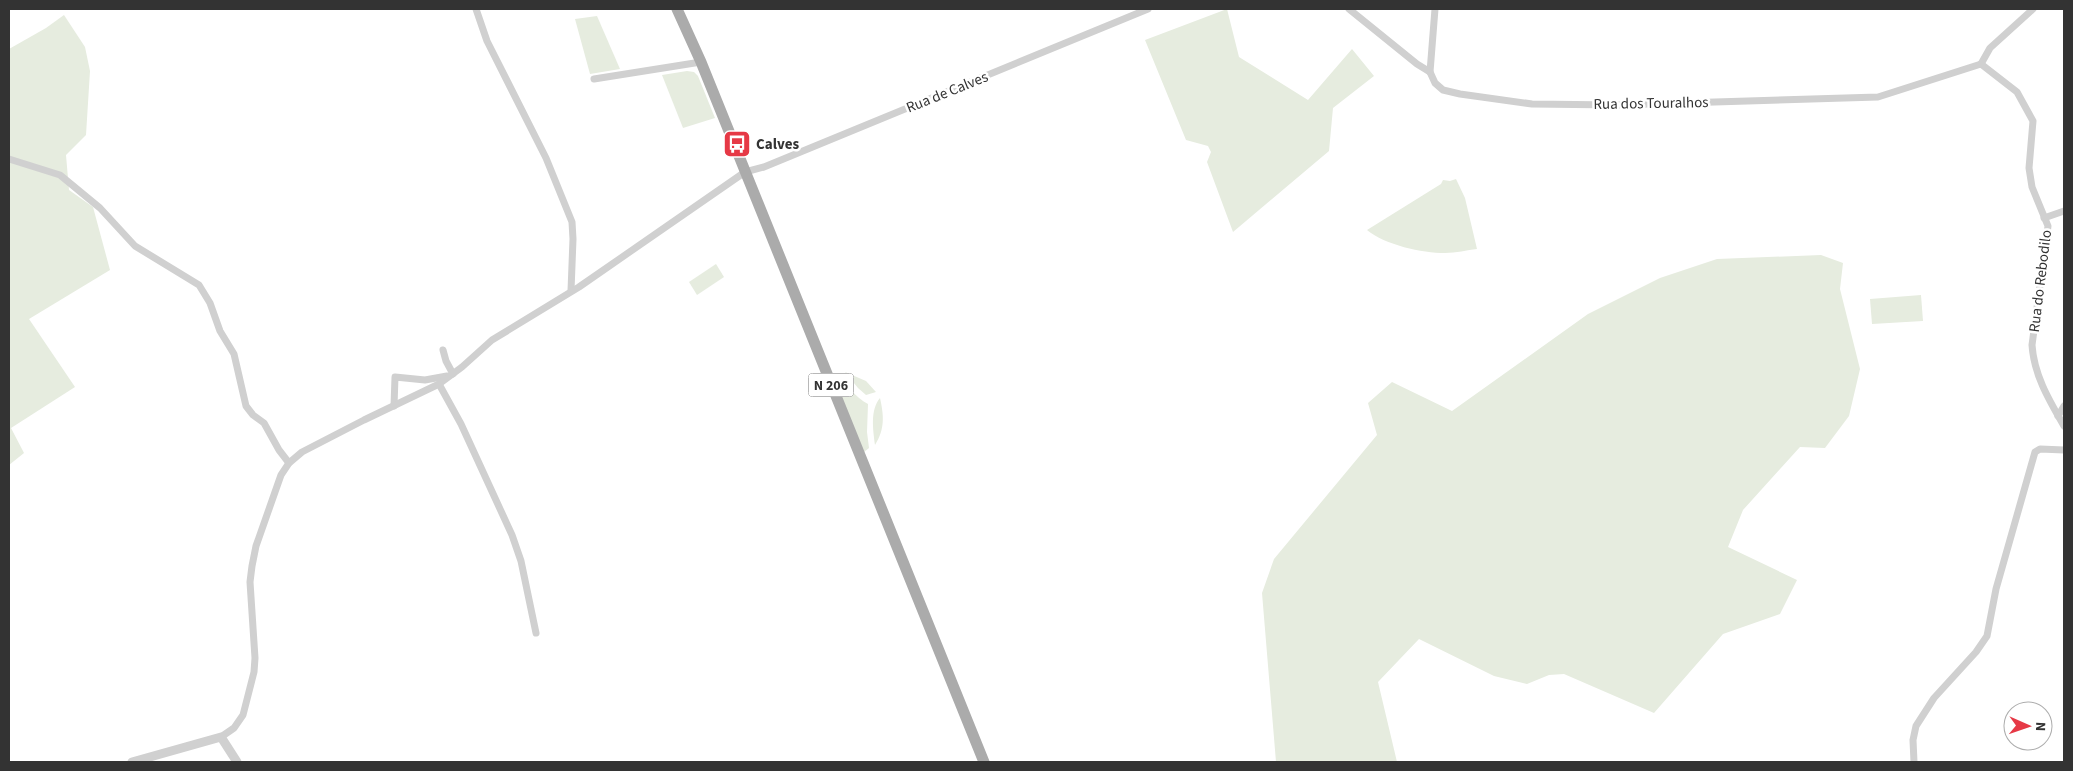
<svg xmlns="http://www.w3.org/2000/svg" width="2073" height="771" font-family="'Source Sans 3',sans-serif">
  <rect width="100%" height="100%" fill="#fff"/>
  <!-- green -->
  <g fill="#e6ecdf">
    <polygon points="1227,9 1239,57 1308,100 1352,49 1374,76 1333,108 1329,151 1233,232 1207,162 1211,152 1208,146 1186,140 1145,40"/>
    <polygon points="64,15 85,47 90,71 86,135 66,155 69,190 93,207 110,270 29,319 75,387 11,428 24,453 9,465 9,49 46,28"/>
    <polygon points="597,16 620,69 590,74 575,19"/>
    <polygon points="687,71 694,72 698,76 715,118 683,128 662,75"/>
    <path d="M1456,179L1465,198L1477,249C1467,250 1456,253 1445,253C1422,253 1385,245 1367,230L1441,184L1443,180L1450,181Z"/>
    <polygon points="1821,255 1843,263 1840,289 1860,369 1849,416 1825,448 1800,447 1743,510 1728,547 1797,580 1780,614 1723,634 1654,713 1564,674 1549,675 1527,684 1494,676 1419,639 1378,682 1397,762 1276,762 1262,593 1274,559 1377,435 1368,403 1392,382 1452,411 1588,314 1660,278 1717,259"/>
    <polygon points="716,264 724,277 697,295 689,282"/>
    <polygon points="1921,295 1923,321 1872,324 1870,299"/>
    <polygon points="845,372 866,381 876,392 866,395 858,388"/>
    <path d="M839,374C847,386 855,397 868,404L867,432L869,448L864,452L833,376Z"/>
    <path d="M880,398C884,416 885,429 875,445C873,429 870,410 880,398Z"/>
  </g>
  <g fill="none" stroke-linecap="round" stroke-linejoin="round">
    <!-- minor -->
    <g stroke="#d0d0d0" stroke-width="7">
      <polyline points="476,9 487,41 546,158 572,222 573,239 571,291"/>
      <polyline points="1349,9 1417,64 1430,72 1435,83 1443,90 1460,94 1532,104 1617,105 1878,97 1981,64"/>
      <path d="M1981,64L2017,92L2033,121L2029,168L2032,187L2048,226L2032,345C2034,375 2049,400 2064,426"/>
      <polyline points="1981,64 1990,48 2033,9"/>
      <polyline points="1430,72 1435,9"/>
      <polyline points="594,79 701,62"/>
      <polyline points="9,159 60,175 100,208 135,246 199,285 210,303 220,331 234,354 246,406 253,415 264,423 279,450 289,463"/>
      <polyline points="2044,218 2064,211"/>
      <polyline points="443,350 446,361 453,374"/>
      <polyline points="439,384 461,424 512,535 521,561 536,633"/>
      <polyline points="394,406 395,377 425,380 447,376"/>
      <polyline points="2058,416 2064,406"/>
      <polyline points="221,737 234,728 243,715 254,672 255,658 250,582 252,566 256,546 281,475 289,463 302,452 364,420 439,384 462,367 492,340 579,287 745,172 764,167 1148,9"/>
      <polyline points="1914,762 1913,740 1916,726 1934,698 1976,652 1987,636 1996,589 2035,452 2040,449 2064,450"/>
    </g>
    <!-- tertiary -->
    <polyline stroke="#d0d0d0" stroke-width="9" points="132,762 221,737 237,762"/>
    <!-- primary -->
    <polyline stroke="#ababab" stroke-width="11" points="677,9 701,62 984,762"/>
  </g>
  <!-- icons -->
  <defs>
    <g id="bus-square" transform="scale(1.4375)"><rect x="-9" y="-9" width="18" height="18" rx="4" fill="#e63946" stroke="#fff"/><path d="M-5-6H5V4H4V6H2V4H-2V6H-4V4H-5ZM-3.5-4V0h7V-4ZM-3.5 1.2v1.5H-2V1.2ZM2 1.2v1.5H3.5V1.2Z" fill="#fff"/></g>
  </defs>
  <g fill-rule="evenodd">
    <use href="#bus-square" x="737" y="144"/>
  </g>
  <g text-anchor="middle" stroke-width="5" stroke-linejoin="round" paint-order="stroke">
    <!-- shield labels -->
    <rect fill="#fff" stroke="#707070" stroke-width="1" x="808.5" y="373.5" width="45" height="23" rx="4"/>
    <g font-size="14" font-weight="bold" fill="#333">
      <text x="831" y="390">N 206</text>
    </g>
    <!-- street labels -->
    <g font-size="15" fill="#333" stroke="#fff">
      <text transform="translate(947 92) rotate(-22)" y="5">Rua de Calves</text>
      <text transform="translate(1651 103) rotate(-1)" y="5">Rua dos Touralhos</text>
      <text transform="translate(2040 281) rotate(-83)" y="5">Rua do Rebodilo</text>
    </g>
    <!-- poi labels -->
    <g font-size="15" font-weight="bold" fill="#333" stroke="#fff" text-anchor="start">
      <text x="756" y="149">Calves</text>
    </g>
  </g>
  <!-- border -->
  <rect width="2073" height="771" fill="none" stroke="#333333" stroke-width="20"/>
  <!-- north arrow -->
  <g transform="translate(2028 726) rotate(92)"><circle r="24" fill="#ffffff" stroke="#adadad"/>
  <path d="M0-4L9 19L0 12L-9 19Z" fill="#e63946"/>
  <text y="-8" font-size="14" font-weight="bold" text-anchor="middle" fill="#333333">N</text>
  </g>
</svg>
